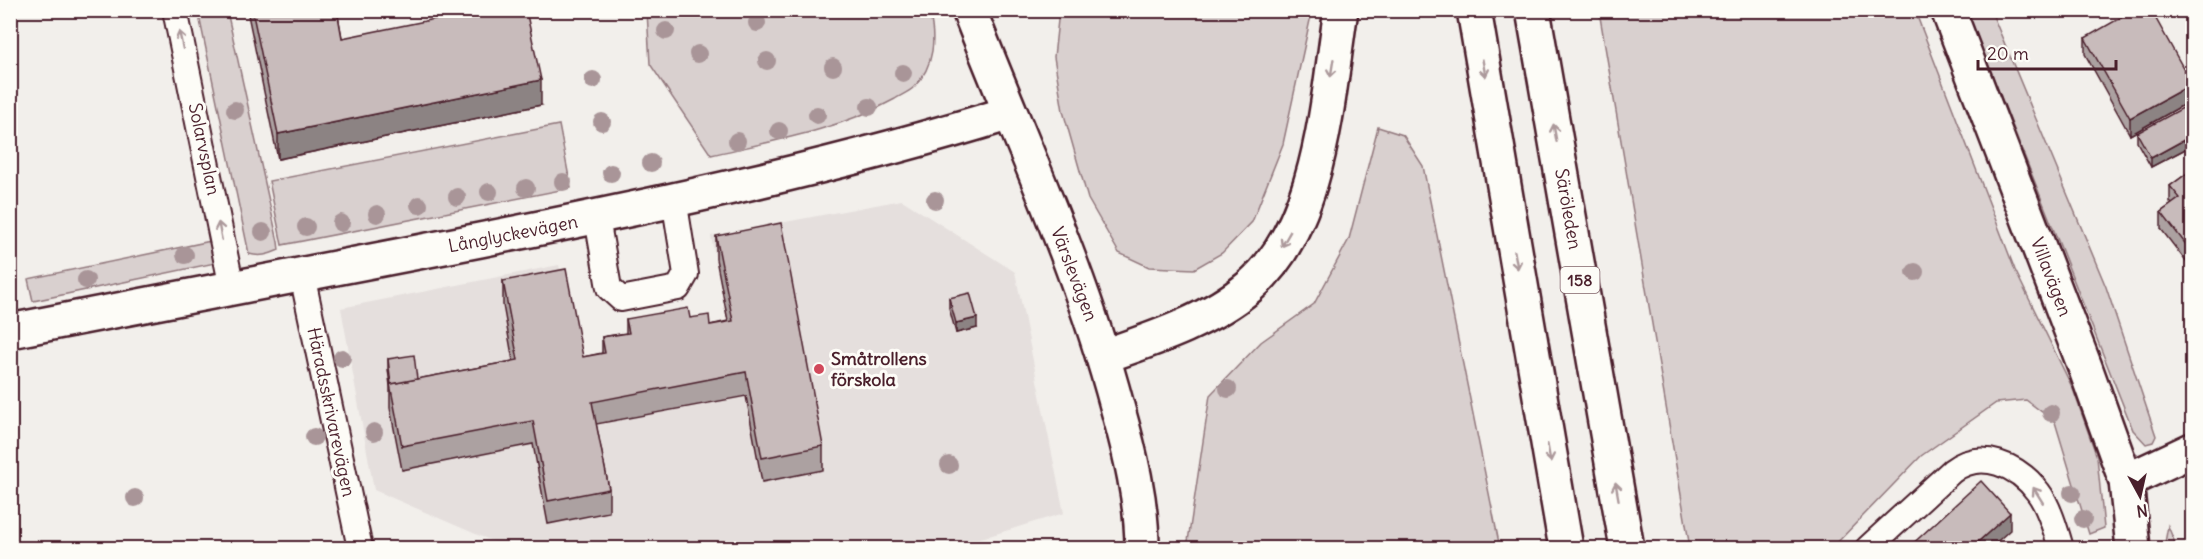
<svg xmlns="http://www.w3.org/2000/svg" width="2203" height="559" font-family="Delius,sans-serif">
  <rect width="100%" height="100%" fill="#f2efeb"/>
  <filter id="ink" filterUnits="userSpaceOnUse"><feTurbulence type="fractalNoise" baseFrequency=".0167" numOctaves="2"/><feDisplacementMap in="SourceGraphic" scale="12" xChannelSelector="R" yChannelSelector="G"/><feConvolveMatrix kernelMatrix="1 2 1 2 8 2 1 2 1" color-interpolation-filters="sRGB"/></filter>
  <g filter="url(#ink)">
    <!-- built -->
    <polygon fill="#e5dfdd" points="902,200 1015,272 1064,513 989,536 935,548 508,548 374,490 341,308 559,265 583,380 732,344 711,236"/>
    <!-- green -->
    <g fill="#d9d0cf" stroke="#92787d" stroke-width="1.5">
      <path d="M198,11H227L278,242L279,250C268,255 260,257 249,254Z"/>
      <path d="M647,11H929C936,37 935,66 914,87C909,92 901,95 895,99C839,130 773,141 711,155L650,64Z"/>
      <polygon points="1059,11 1312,11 1283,144 1252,222 1222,253 1194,269 1149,267 1119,253 1088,199 1063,111 1054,57"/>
      <polygon points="1599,11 1915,11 2015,270 2073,389 2097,457 2104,528 2089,534 2055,422 2026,400 1996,403 1921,456 1832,548 1690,548"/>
      <polygon points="1967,11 1991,11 2106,287 2156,436 2153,442 2146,444 2133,430"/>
      <polygon points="559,125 571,188 282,245 269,181"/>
      <polygon points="1378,127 1403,135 1423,166 1500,548 1187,548 1210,395 1261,342 1314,304 1349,239"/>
      <polygon points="211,241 215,263 33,301 28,279"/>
      <polygon points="2168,526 2177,548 2164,548"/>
    </g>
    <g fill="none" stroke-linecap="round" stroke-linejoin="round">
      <!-- service casing -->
      <g stroke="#4a1f2b" stroke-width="28">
        <g id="service">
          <polyline points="175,10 232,288"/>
          <polyline points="597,218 609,288 621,299 678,288 686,274 674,199"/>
          <polyline points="302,275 360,548"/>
          <path d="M1868,548L1952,471C1981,449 2018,465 2038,492C2049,506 2056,531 2061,548"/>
        </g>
      </g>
      <!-- minor casing -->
      <g stroke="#4a1f2b" stroke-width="38">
        <g id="minor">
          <path d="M969,10C1020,141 1081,270 1117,406C1130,452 1142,501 1142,548"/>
          <polyline points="1948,10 2085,367 2126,481 2133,548"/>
          <path d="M10,331C167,300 323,271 480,240C658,205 836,167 1010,113"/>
          <polyline points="2126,481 2192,450"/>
        </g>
      </g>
      <!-- primary casing -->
      <g stroke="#4a1f2b" stroke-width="38">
        <g id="primary">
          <polyline points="1474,10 1566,548"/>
          <polyline points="1533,10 1627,548"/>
          <path d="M1104,356C1153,339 1209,321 1249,287C1322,225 1327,99 1341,10"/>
        </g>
      </g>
      <!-- service -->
      <use href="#service" stroke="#fdfcf7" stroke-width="24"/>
      <!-- minor -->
      <use href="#minor" stroke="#fdfcf7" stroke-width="33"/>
      <!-- primary -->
      <use href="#primary" stroke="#fdfcf7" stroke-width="33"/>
    </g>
    <!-- trees -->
    <g fill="#a99598">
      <circle cx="757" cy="23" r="9"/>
      <circle cx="666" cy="31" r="9"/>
      <circle cx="698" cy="54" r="9"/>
      <circle cx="767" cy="61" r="9"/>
      <circle cx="833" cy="67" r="9"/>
      <circle cx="903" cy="73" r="9"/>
      <circle cx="593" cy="80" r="9"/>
      <circle cx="869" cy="107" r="9"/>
      <circle cx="235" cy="110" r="9"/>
      <circle cx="817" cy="115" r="9"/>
      <circle cx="602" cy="122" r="9"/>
      <circle cx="779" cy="131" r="9"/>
      <circle cx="737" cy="141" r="9"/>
      <circle cx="651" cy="163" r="9"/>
      <circle cx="611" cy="173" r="9"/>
      <circle cx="563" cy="182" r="9"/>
      <circle cx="526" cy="188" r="9"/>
      <circle cx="489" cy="192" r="9"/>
      <circle cx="457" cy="197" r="9"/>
      <circle cx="935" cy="200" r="9"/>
      <circle cx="419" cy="205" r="9"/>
      <circle cx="377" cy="214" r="9"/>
      <circle cx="341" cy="223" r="9"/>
      <circle cx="306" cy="227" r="9"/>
      <circle cx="263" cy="232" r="9"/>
      <circle cx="185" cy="255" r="9"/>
      <circle cx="1915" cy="272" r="9"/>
      <circle cx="86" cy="280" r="9"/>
      <circle cx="342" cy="358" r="9"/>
      <circle cx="1228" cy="389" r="9"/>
      <circle cx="2051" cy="413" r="9"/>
      <circle cx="374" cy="432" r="9"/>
      <circle cx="314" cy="437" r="9"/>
      <circle cx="949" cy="465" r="9"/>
      <circle cx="2072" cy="493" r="9"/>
      <circle cx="135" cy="498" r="9"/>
      <circle cx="2083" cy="519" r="9"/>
    </g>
    <!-- wall -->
    <g fill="#aca1a1" stroke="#4a1f2b" stroke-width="1.5">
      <polygon points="247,10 337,10 342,38 541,105 278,159"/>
      <polygon points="2085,38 2192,100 2130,135 2085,54"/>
      <polygon points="2193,109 2193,145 2151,167 2137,142 2137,133"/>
      <polygon points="2193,169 2193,266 2191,268 2161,229 2161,212 2172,204 2170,202 2170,186"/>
      <polygon points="716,236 823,446 823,470 762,482 746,396 596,424 609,489 609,512 548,524 533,444 402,470 390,408 390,386 388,369 388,359 417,379 513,361 503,305 503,281 583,357 602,353 602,337 626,333 626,319 690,318 710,325 728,321 716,259"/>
      <polygon points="949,298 977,328 956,333 949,308"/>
    </g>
    <!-- shaded-wall -->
    <g fill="#8c8383" stroke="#4a1f2b" stroke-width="1.5">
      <polygon points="541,80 541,105 278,159 278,134"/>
      <polygon points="2192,84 2192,100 2130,135 2130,118"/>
      <polygon points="2193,135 2193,145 2151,167 2151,158"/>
      <polygon points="2193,250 2193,266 2191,268 2191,251"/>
      <polygon points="977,318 977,328 956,333 956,323"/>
      <polygon points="2010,513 2010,530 1989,549 1970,549"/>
    </g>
    <!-- building -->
    <g fill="#c8bbbb" stroke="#4a1f2b" stroke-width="1.5">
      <polygon points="252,10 337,10 342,38 479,10 526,10 541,80 278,134"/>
      <polygon points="2134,10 2151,10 2192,84 2130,118 2085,38"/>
      <polygon points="2190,104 2193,109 2193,135 2151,158 2137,133"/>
      <polygon points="2193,169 2193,250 2191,251 2161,212 2180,198 2170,186"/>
      <polygon points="781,223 823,446 762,458 746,372 592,402 609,489 548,501 533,421 402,446 390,384 518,360 503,281 566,269 583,357 605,353 602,337 629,333 626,319 688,308 690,318 709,315 710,325 733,321 716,236"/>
      <polygon points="970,293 977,318 956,323 949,298"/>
      <polygon points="414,355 417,379 391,384 388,359"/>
      <polygon points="1981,481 2010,513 1970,549 1907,549"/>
    </g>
    <!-- one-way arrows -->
    <defs><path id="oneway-shaft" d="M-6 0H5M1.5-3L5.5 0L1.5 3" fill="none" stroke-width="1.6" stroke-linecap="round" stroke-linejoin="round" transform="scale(1.5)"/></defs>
    <g stroke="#ac999b">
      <use href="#oneway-shaft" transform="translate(181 40) rotate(-102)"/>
      <use href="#oneway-shaft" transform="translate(1332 68) rotate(99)"/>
      <use href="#oneway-shaft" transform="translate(1484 68) rotate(80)"/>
      <use href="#oneway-shaft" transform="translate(1555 133) rotate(-100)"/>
      <use href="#oneway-shaft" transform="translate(220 231) rotate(-101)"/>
      <use href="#oneway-shaft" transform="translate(1286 239) rotate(120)"/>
      <use href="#oneway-shaft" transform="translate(1516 260) rotate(80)"/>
      <use href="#oneway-shaft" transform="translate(1549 453) rotate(80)"/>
      <use href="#oneway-shaft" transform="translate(1617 491) rotate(-100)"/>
      <use href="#oneway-shaft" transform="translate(2038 495) rotate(-122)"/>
    </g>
  </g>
  <!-- markers -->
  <circle fill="#d1495b" stroke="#fdfcf7" stroke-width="2" cx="819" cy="369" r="6"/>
  <g text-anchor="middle" stroke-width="6" stroke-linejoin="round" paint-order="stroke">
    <!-- shield labels -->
    <rect fill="#fdfcf7" stroke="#806168" stroke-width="1.5" x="1560.5" y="267" width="39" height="26" rx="4.5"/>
    <g font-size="16" font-weight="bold" fill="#4a1f2b">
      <text x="1580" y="286">158</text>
    </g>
    <!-- street labels -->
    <g font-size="18" fill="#4a1f2b" stroke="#fdfcf7">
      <text transform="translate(204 149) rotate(78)" y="6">Solarvsplan</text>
      <text transform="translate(1568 209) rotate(80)" y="6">Säröleden</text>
      <text transform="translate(513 234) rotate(-11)" y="6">Långlyckevägen</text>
      <text transform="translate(1074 274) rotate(69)" y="6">Värslevägen</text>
      <text transform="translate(2051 277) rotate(69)" y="6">Villavägen</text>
      <text transform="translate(331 412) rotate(78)" y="6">Häradsskrivarevägen</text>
    </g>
    <!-- poi labels -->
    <g font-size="18" font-weight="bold" fill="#4a1f2b" stroke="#fdfcf7" text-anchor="start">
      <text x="831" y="365">Småtrollens<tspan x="831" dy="21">förskola</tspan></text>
    </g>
  </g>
  <!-- margin -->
  <rect width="2203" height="559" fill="none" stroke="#fdfcf7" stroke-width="36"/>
  <rect x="18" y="18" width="2167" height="523" fill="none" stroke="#4a1f2b" stroke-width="2" filter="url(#ink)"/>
  <!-- north arrow -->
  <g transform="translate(2140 496) rotate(172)" stroke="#fdfcf7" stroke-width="4.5" paint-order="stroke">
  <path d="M0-4.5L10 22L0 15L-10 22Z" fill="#4a1f2b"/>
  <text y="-9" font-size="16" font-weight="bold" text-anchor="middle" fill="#4a1f2b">N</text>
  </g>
  <!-- scale -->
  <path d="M1978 60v9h138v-9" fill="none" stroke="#4a1f2b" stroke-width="3"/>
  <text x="1987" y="60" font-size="18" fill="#4a1f2b" stroke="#fdfcf7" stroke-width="4.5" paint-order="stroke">20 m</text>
</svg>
